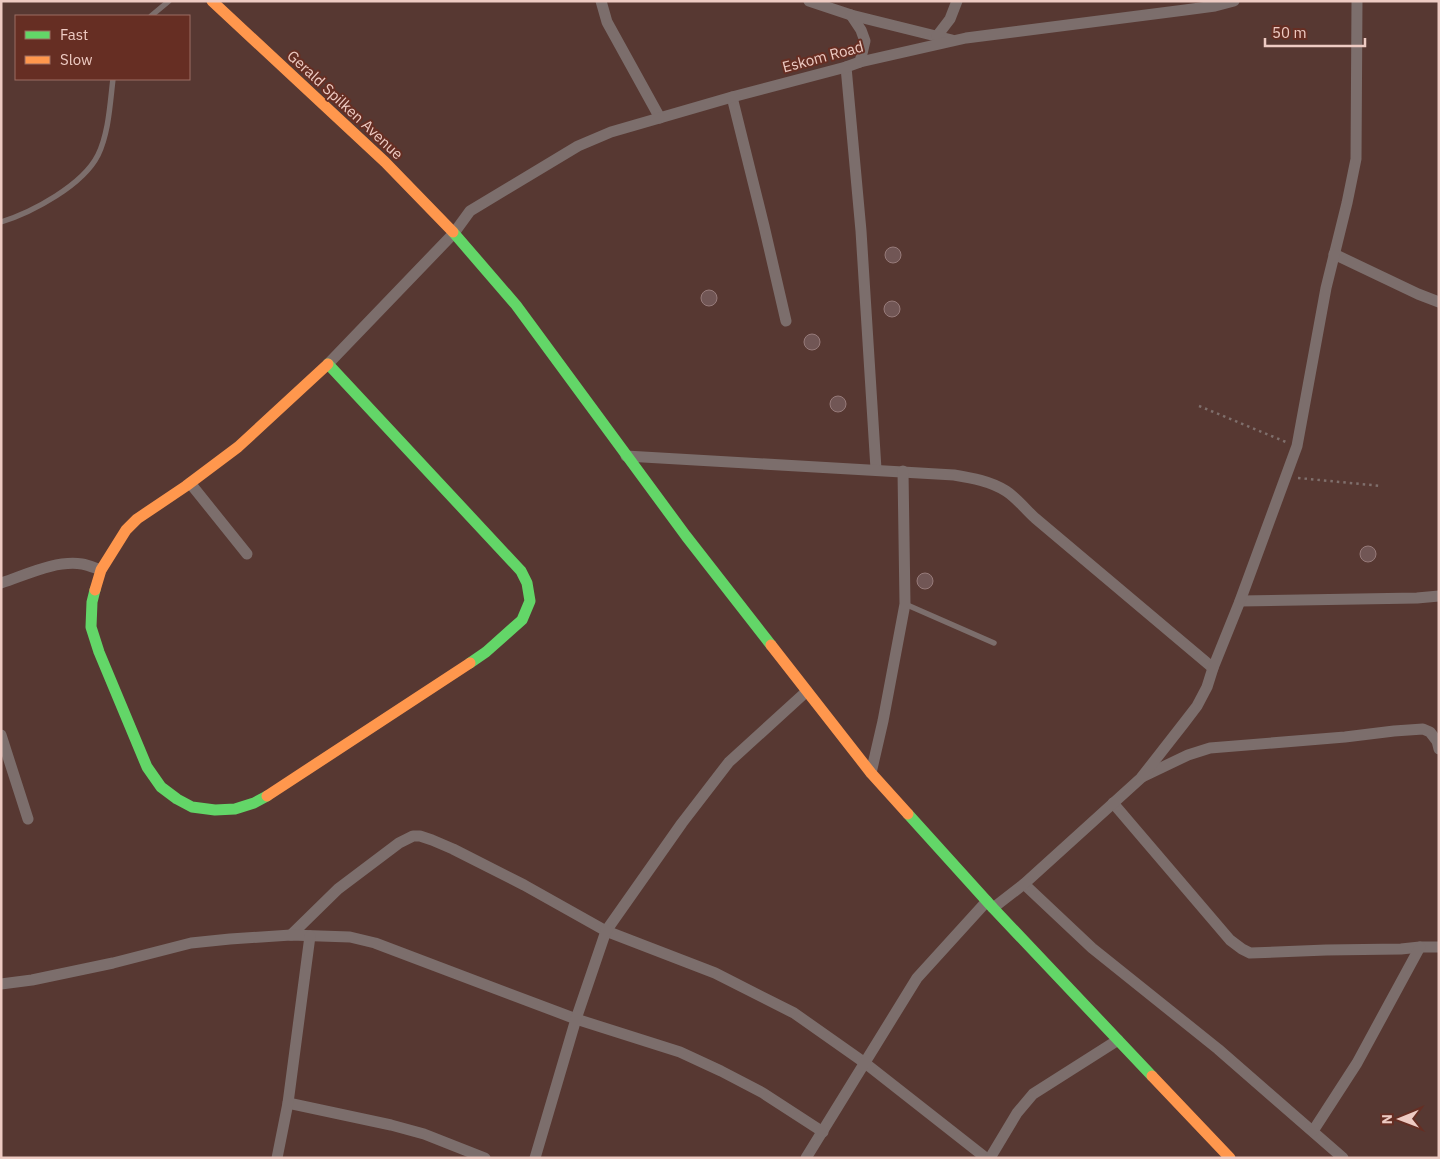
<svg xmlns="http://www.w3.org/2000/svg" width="1440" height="1159" font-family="'IBM Plex Sans',sans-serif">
  <rect width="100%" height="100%" fill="#573832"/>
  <!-- building -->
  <g fill="#715655" stroke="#977b7a">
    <circle cx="893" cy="255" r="8"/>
    <circle cx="709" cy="298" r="8"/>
    <circle cx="892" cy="309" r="8"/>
    <circle cx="812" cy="342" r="8"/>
    <circle cx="838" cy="404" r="8"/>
    <circle cx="1368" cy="554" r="8"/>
    <circle cx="925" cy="581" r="8"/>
  </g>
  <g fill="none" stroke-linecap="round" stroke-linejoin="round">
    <!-- path -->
    <g stroke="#7f6f6c" stroke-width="2.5" stroke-dasharray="2.5 4" stroke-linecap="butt">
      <polyline points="1199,406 1286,442"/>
      <polyline points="1298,478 1381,486"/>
    </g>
    <!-- lane -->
    <g stroke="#7c6e6c" stroke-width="5.5">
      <polyline points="151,16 169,1"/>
      <path d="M1,222C33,212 83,185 98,155C109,132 110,103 113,79"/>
      <polyline points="905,604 994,643"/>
    </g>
    <!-- street -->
    <g stroke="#7c6e6c" stroke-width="11">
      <polyline points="601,1 607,22 660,118"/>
      <polyline points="809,1 851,15 952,40"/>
      <polyline points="851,15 861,30 865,41 860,62"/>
      <polyline points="937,36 950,19 957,1"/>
      <polyline points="846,67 861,231 876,469"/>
      <polyline points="732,97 764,226 786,321"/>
      <polyline points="1334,254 1418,294 1439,302"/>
      <polyline points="328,364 454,233 470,211 578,146 611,132 732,97 846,67 860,62 966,38 1185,10 1215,6 1234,1"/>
      <path d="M626,456L954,475C972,478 990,481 1006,491C1017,498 1026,510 1035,518L1213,668"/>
      <polyline points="190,483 247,554"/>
      <path d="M1,583C26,575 55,560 82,564C88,565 95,568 101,570"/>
      <polyline points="1240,601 1417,598 1439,596"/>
      <polyline points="1,735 28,819"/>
      <polyline points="871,773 883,721 905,604 903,471"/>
      <polyline points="1144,776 1188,755 1210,748 1345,737 1394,731 1423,729 1430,732 1437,741 1439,749"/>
      <polyline points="1113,803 1230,940 1242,949 1250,953 1326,950 1401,949 1420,947 1439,947"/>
      <polyline points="1024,884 1092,948 1218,1049 1343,1158"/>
      <polyline points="993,908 1024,884 1141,778 1184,723 1197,706 1207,687 1213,668 1240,601 1297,446 1326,288 1347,203 1356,159 1357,1"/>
      <polyline points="291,935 338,889 399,843 413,836 420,836 432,840 453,849 524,885 606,931 715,973 794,1013 865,1063 986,1158"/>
      <polyline points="1,984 32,980 113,963 191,943 230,939 291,935 350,937 375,943 576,1019 680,1052 721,1071 763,1093 823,1132"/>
      <polyline points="288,1103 391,1125 424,1134 485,1158"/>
      <polyline points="1313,1131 1357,1063 1420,947"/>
      <polyline points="277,1158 288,1103 310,936"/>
      <polyline points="535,1158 576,1019 606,931 682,823 729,762 807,691"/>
      <polyline points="806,1158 917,978 987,901"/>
      <polyline points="990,1158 1017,1113 1033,1094 1118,1040"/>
    </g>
    <!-- fast -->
    <g stroke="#63d668" stroke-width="11">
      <polyline points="453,232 516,305 686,536 771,645"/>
      <polyline points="328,364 521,571 527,583 530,601 522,620 486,652 470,663"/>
      <polyline points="95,590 92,602 91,627 99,652 147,767 161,787 177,799 192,807 215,810 235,809 254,803 267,796"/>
      <polyline points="908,814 993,908 1152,1076"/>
    </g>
    <!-- slow -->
    <g stroke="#ff974d" stroke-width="11">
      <polyline points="212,1 385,162 453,232"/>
      <polyline points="95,590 101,570 126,530 137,519 186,486 238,447 328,364"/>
      <polyline points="771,645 871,773 908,814"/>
      <polyline points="267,796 470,663"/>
      <polyline points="1152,1076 1230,1158"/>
    </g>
  </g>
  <g text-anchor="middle" stroke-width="4" stroke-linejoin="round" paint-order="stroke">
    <!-- street labels -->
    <g font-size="15" fill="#eecbc3" stroke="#662e23">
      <text transform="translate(823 57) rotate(-15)" y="5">Eskom Road</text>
      <text transform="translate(345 105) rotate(43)" y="5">Gerald Spilken Avenue</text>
    </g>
  </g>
  <!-- border -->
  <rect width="1440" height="1159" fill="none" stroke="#eecbc3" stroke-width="5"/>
  <!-- legend -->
  <rect x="15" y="15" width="175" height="65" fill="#662e23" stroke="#9c6d63"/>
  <rect x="25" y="31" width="25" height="8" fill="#63d668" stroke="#9c6d63"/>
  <text x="60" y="40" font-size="15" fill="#eecbc3">Fast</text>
  <rect x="25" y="56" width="25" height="8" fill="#ff974d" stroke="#9c6d63"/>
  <text x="60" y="65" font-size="15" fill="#eecbc3">Slow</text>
  <!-- north arrow -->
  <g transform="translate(1400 1119) rotate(269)" stroke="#662e23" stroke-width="4" paint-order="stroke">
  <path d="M0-4L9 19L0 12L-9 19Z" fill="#eecbc3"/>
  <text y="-8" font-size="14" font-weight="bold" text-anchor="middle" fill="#eecbc3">N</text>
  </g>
  <!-- scale -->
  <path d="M1265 38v8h100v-8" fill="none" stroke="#eecbc3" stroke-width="2.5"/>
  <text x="1272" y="38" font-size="15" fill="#eecbc3" stroke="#662e23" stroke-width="4" paint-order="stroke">50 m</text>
</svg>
